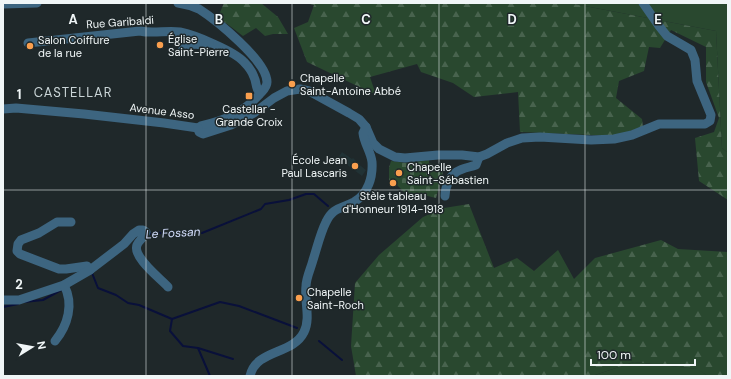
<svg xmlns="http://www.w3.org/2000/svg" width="731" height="379" font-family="'DM Sans',sans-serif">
  <defs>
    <pattern id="forest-firs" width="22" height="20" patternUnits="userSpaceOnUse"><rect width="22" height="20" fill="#29482f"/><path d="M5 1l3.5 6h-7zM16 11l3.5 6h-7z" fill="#48634e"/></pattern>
    <pattern id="cemetery-stones" width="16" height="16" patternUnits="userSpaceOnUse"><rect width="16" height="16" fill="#29482f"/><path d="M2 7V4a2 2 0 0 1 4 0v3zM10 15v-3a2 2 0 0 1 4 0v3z" fill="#48634e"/></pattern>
  </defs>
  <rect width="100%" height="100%" fill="#1f282a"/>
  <!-- built -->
  <polygon fill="#213235" points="342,152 352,159 353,158 357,162 357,163 366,170 362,176 338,158"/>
  <!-- green -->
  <g fill="#29482f">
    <polygon points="569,3 728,3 728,153 722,148 716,31"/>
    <polygon points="634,362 698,369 708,376 592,376"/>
  </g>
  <!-- forest -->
  <g fill="url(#forest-firs)">
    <polygon points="224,3 261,3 278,17 288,34 273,34 265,36 256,28 243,36 218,17"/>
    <polygon points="305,3 569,3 716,31 722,148 728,153 728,200 699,181 695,138 714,132 719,118 706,82 706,47 671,30 660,48 649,47 644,71 619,81 616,98 642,119 643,127 615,136 520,132 518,92 474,97 453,83 421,72 417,64 370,77 375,92 372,93 307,62 294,28 308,22 314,5"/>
    <polygon points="469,204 494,268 517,258 534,271 558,250 574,279 595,258 661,240 678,249 728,252 728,376 708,376 697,369 634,362 592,376 356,376 351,346 355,283 379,255 423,217 444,208"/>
  </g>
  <!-- cemetery -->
  <polygon fill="url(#cemetery-stones)" points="429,160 429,163 444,168 436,198 415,193 410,198 396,184 389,185 389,168 391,161 406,163"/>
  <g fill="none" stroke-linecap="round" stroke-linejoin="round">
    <!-- stream -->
    <g stroke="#09103a" stroke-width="2">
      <polyline points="147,235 156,232 169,235 181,231 202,233 261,209 265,204 289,200 306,194 314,194 328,206"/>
      <polyline points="92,273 98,288 116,295 128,303 139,305 172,319 220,302 239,306 297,328"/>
      <polyline points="24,302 43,300 63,289"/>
      <polyline points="3,307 18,304"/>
      <polyline points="172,319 170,331 183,346 198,348 233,359"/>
      <polyline points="319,341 342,360"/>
      <polyline points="198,348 210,376"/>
    </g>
    <!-- minor -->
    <g stroke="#3d6580" stroke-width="9">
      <path d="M178,3C185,4 192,6 199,9C216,20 267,61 267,82C267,88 262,91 259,95C241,114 226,120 201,126L198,128"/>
      <polyline points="3,4 37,3"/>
      <path d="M28,43L140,31C153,34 167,30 180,32C195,35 234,51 244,62C248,66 252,71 254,77C257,83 255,88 260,93"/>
      <path d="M182,51C188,40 199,47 209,43"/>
      <polyline points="3,109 16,108 84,114 164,123 198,128"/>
      <polyline points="198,128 199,132 203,134 231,125 254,113 274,98 287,91 300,89 309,91 349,113 359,119 366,127 373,143 379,149 395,157 405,158 438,155 462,155 479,157 487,154 507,143 522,138 540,137 591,140 614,139 632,135 659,124 705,124 710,121 711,115 697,81 695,60 691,50 667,36 659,26 643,3"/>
      <path d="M445,196C445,191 446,187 448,183C453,169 464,169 476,165L479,157"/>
      <polyline points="71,222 57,222 39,233 21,240 18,244 17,251 20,254 59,269 66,269 87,266 90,270"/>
      <path d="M3,300H19L64,285L90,270L124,244L133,234L139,230H143L146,232C144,238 139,240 137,245C132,257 161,279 168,287"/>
      <path d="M55,341C68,325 74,304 64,285"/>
      <path d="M250,376C256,349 293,355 304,332C311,318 304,301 306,286C306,278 311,268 313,260C317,248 320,234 326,222C333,207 341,209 354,202C368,194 373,177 372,162C371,152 364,143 363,133L366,127"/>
    </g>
  </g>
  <!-- grid -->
  <path fill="none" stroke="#f0f6f7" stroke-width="1" stroke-opacity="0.55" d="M146,3V376M292,3V376M439,3V376M585,3V376M3,190H728"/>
  <!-- markers -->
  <g fill="#fa9f4e" stroke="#1f282a" stroke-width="1.5">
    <circle cx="160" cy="45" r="4"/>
    <circle cx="30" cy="46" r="4"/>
    <circle cx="292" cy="84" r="4"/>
    <rect x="245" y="92" width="8" height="8" rx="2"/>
    <circle cx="355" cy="166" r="4"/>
    <circle cx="399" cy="173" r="4"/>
    <circle cx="393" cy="183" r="4"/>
    <circle cx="299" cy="298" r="4"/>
  </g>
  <g text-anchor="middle" stroke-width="3" stroke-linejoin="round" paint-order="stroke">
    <!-- street labels -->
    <g font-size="11" fill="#f0f6f7" stroke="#1f282a">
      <text transform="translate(120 22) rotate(-4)" y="4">Rue Garibaldi</text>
      <text transform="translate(162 111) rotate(7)" y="4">Avenue Asso</text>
    </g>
    <!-- poi labels -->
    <g font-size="11" fill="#f0f6f7" stroke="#1f282a" text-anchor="start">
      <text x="168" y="43">Église<tspan x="168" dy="13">Saint-Pierre</tspan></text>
      <text x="38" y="44">Salon Coiffure<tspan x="38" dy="13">de la rue</tspan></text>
      <text x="300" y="82">Chapelle<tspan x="300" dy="13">Saint-Antoine Abbé</tspan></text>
      <text x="249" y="113" text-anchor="middle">Castellar -<tspan x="249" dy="13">Grande Croix</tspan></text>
      <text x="347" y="164" text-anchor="end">École Jean<tspan x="347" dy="13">Paul Lascaris</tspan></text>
      <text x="407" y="171">Chapelle<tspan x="407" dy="13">Saint-Sébastien</tspan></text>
      <text x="393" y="200" text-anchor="middle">Stèle tableau<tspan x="393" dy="13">d'Honneur 1914-1918</tspan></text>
      <text x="307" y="296">Chapelle<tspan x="307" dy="13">Saint-Roch</tspan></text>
    </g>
    <!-- water labels -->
    <g font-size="12" font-style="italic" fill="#d1dcfb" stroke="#1f282a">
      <text transform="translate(173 233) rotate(-3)" y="4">Le Fossan</text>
    </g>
    <!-- quarter labels -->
    <g font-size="13" letter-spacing="1" fill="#cad5d7" stroke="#1f282a">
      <text x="73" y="97">CASTELLAR</text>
    </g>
  </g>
  <g font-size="13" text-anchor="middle" font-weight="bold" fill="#f0f6f7" stroke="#1f282a" stroke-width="3" stroke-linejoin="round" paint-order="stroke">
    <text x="73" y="24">A</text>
    <text x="219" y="24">B</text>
    <text x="366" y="24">C</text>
    <text x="512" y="24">D</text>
    <text x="658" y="24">E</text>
    <text x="19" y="99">1</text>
    <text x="19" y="289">2</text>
  </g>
  <!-- border -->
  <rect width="731" height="379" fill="none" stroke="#f0f6f7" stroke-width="8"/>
  <!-- north arrow -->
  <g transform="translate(32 347) rotate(79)" stroke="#1f282a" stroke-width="3" paint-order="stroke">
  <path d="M0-3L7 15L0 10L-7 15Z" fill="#f0f6f7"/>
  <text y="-6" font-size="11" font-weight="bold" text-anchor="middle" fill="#f0f6f7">N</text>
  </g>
  <!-- scale -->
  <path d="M591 359v6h104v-6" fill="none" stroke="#f0f6f7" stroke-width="2"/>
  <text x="597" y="359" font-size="12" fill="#f0f6f7" stroke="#1f282a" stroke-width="3" paint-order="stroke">100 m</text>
</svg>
